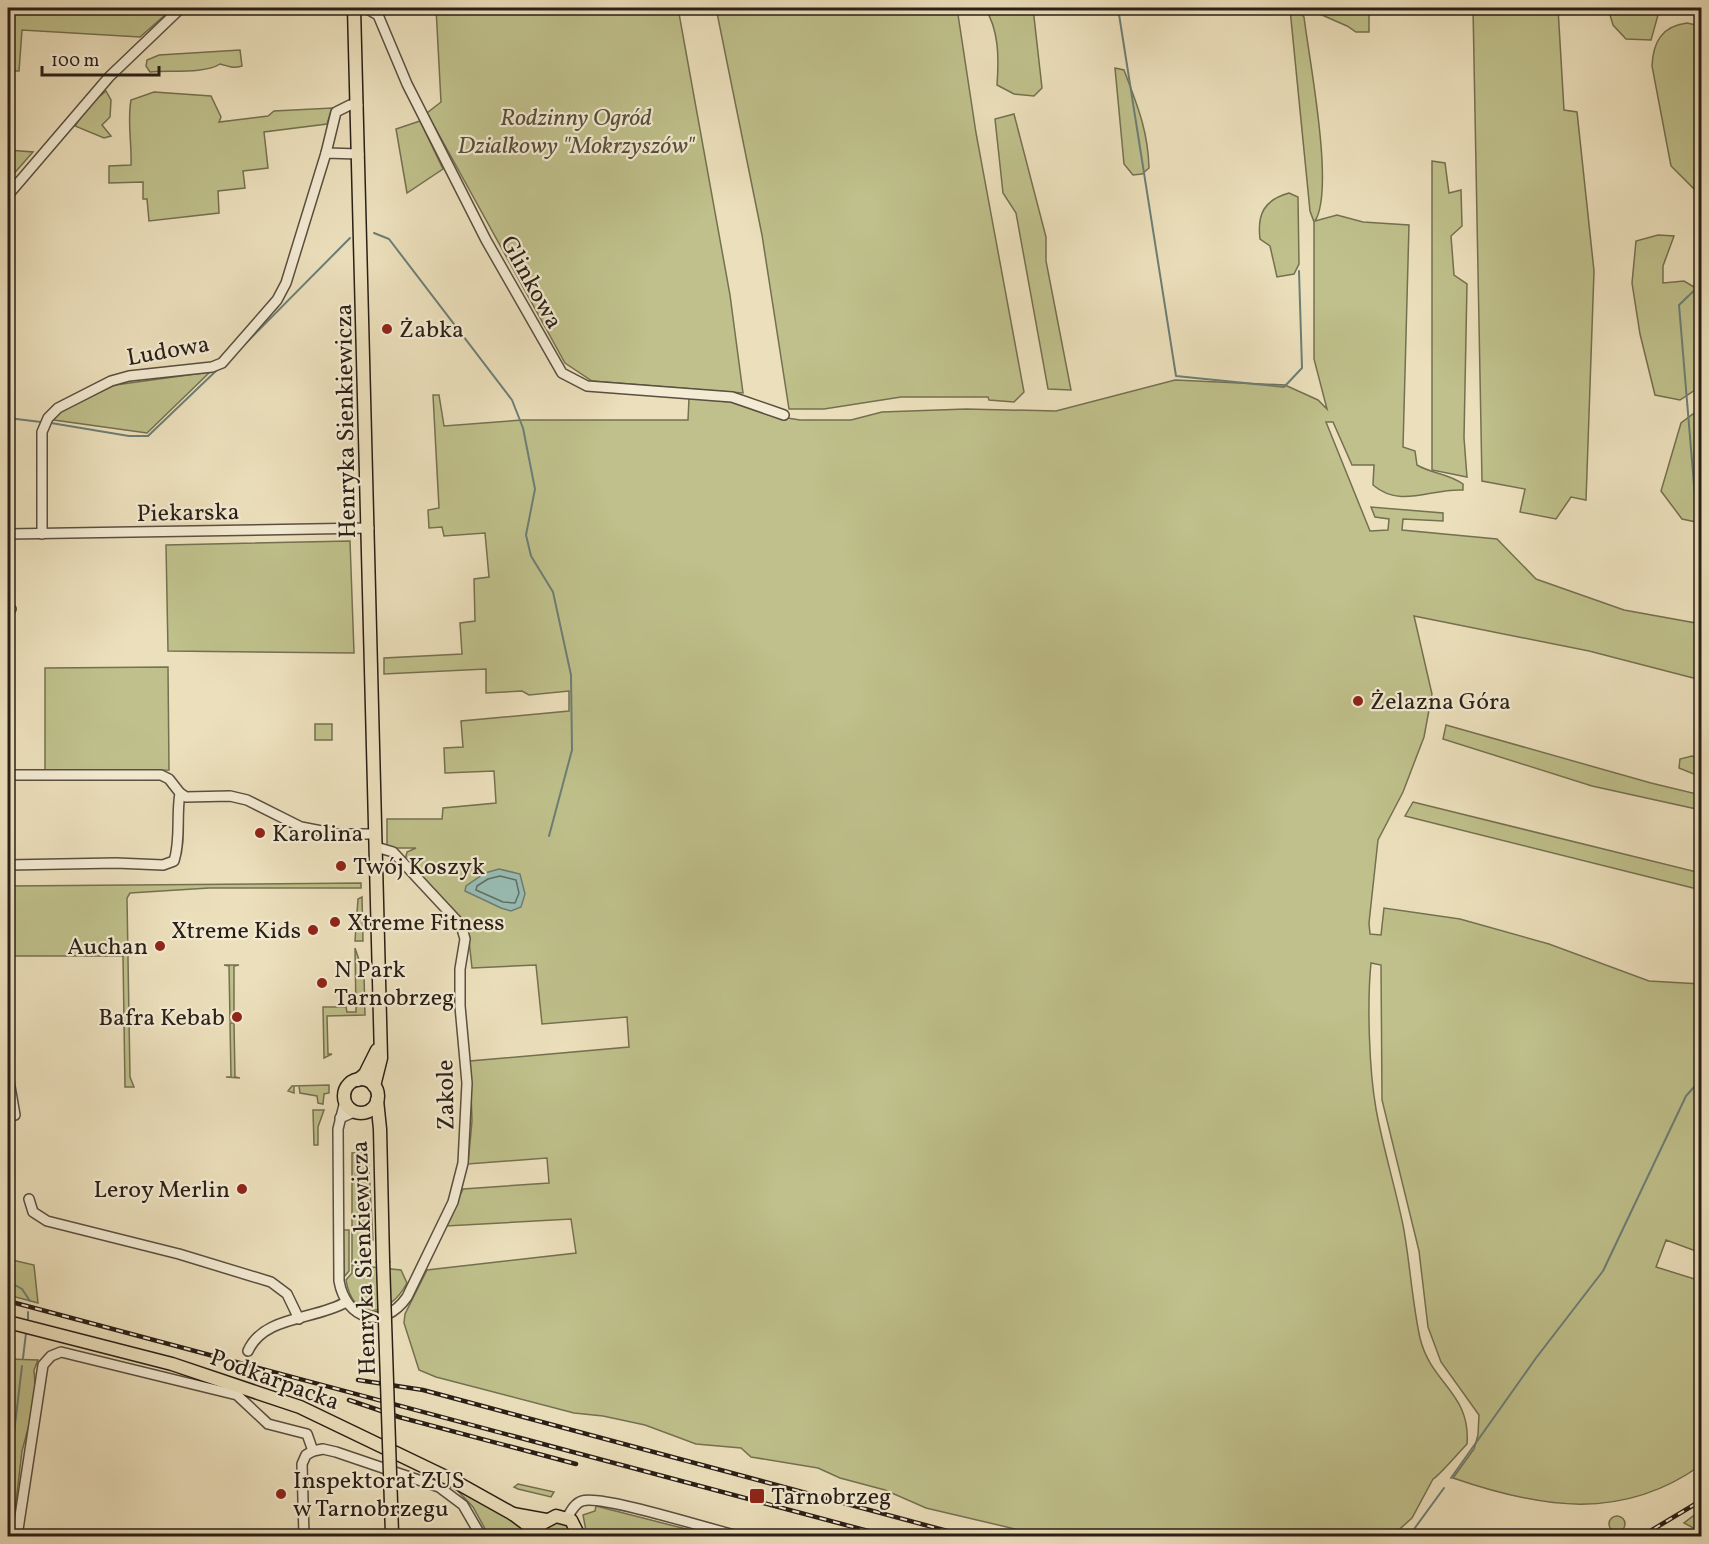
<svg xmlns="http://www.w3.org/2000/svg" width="1709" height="1544" font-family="Vollkorn,serif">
  <rect width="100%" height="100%" fill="#ece0bc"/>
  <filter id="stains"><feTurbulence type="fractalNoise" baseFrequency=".00333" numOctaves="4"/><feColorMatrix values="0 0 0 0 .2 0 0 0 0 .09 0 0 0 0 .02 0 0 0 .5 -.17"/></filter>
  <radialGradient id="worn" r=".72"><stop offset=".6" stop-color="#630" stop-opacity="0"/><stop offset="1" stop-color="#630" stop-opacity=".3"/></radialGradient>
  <!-- green -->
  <g fill="#bfc08b" stroke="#747051" stroke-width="1.5">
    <polygon points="8,8 173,8 140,37 22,30 19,71 8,71"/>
    <polygon points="436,8 678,8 730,295 743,393 592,381 565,363 427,113 441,102"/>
    <polygon points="716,8 957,8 976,133 1024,392 1014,402 989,400 988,397 901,397 824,409 789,409 762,235"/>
    <path d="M985,8H1033L1042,88L1034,96L1014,94L997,85C999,58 999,30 985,8Z"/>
    <path d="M1296,8L1304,17C1309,59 1335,190 1315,221L1337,215L1363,222L1409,225L1403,447L1415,451L1417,465C1432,474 1448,473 1463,484V490C1431,488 1401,509 1373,485L1374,465H1352L1333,422H1326L1370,531L1388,530L1389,519L1375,517L1371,507L1443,513V521L1403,519L1402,530L1497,539L1536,579L1624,610L1701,624V680L1589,651L1414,616L1432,694L1424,737L1403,792L1378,840L1369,923L1370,934L1381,935L1384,908L1460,919L1549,944L1649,981L1701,984V1253L1666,1240L1656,1267L1701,1281V1465C1622,1522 1540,1508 1453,1478L1474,1449L1478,1435L1479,1415L1441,1362L1428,1327L1419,1251L1382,1100L1381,965L1371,963C1367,1003 1369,1069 1376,1109C1383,1148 1395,1186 1403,1225C1410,1262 1412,1302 1420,1338C1431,1384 1471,1393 1467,1444C1460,1451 1438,1477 1433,1479L1412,1518L1392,1536H1045L926,1508L885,1490L840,1478L818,1468L751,1457L741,1448L696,1444L645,1425L603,1416L574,1413L436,1377L419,1370L404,1323L405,1314L427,1270L576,1253L571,1219L446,1226L463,1189L549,1183L547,1158L468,1164L472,1121L470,1061L629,1047L627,1017L542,1024L536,965L472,968L468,931L464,923L405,860L407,852L416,848H387V819H442L443,808L496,803L494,771L445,773L444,748L463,747L461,721L569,711V691L529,695L522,691L486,693V669L384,674V658L462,654L460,623L475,621L474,579L489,577L485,533L444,536L442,527L429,528L428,510L439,508L433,395H439L444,426L522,420H688L689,398L731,402L769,415L800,420H851L882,412L966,409L1056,411L1175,380L1285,385L1318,400L1327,409L1314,359V222L1310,211L1290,9Z"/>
    <polygon points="1306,8 1369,8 1369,32 1356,32 1347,26"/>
    <polygon points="1473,8 1558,8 1564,110 1577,112 1594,271 1586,500 1571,497 1556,519 1520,512 1525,489 1482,481"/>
    <polygon points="1608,8 1660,8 1651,40 1626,39 1613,25"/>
    <path d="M1687,23L1701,26L1699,103L1702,105L1701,200L1699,194L1671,166L1652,66C1653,42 1662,26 1687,23Z"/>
    <path d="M240,50L242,66C232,69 229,66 220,64C205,74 169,70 150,72L146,66L147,60L159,55Z"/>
    <path d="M1115,68L1124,70C1137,105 1148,130 1149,168L1142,174L1133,175L1124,164Z"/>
    <polygon points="106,91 111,100 110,117 102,125 111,136 104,138 75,126 87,107"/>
    <path d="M154,92L211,96L221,117L219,122L268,116L274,111L332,108L327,124L264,132L268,168L243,171L245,188L218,191L219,213L149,221L147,199H143V182L109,183V166L131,165C132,143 127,122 131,100Z"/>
    <polygon points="1014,114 1046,237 1046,261 1071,390 1048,389 1016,213 1003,193 995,119"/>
    <polygon points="420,121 443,169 407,193 396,129"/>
    <polygon points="8,150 33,152 11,177 8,177"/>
    <polygon points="1432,161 1445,163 1449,193 1461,190 1462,226 1451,236 1454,275 1467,284 1464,438 1467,477 1432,470"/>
    <path d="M1289,193L1298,197L1299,264L1294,274L1277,277L1270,246L1260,239C1257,214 1264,200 1289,193Z"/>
    <polygon points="1658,235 1674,236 1663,266 1663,283 1684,281 1701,291 1701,386 1680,400 1655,395 1640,334 1632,283 1636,241"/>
    <polygon points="210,372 147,433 54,420 54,417 61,410 115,385"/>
    <polygon points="1697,411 1702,415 1701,523 1682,519 1661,491 1681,423"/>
    <polygon points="350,541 354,653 168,651 166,545"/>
    <polygon points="168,667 169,770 45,771 45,668"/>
    <rect x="315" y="724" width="17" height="16"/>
    <polygon points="1446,725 1651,783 1701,795 1701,810 1592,786 1443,739"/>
    <polygon points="1692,756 1701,759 1701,777 1679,768 1680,759"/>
    <polygon points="1413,802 1701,873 1701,890 1405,816"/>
    <polygon points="361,883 361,888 209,888 130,893 127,898 130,1077 134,1087 125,1087 123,956 8,956 8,886"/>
    <polygon points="362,897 363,941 355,941 358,899"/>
    <polygon points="355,948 364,975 365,1015 327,1016 328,1054 332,1054 324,1058 323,1007 346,1007 347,1012 356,1012"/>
    <polygon points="224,965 239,965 234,966 234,1021 230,1021 229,966"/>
    <polygon points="230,1023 234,1023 235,1077 240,1078 226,1077 231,1077"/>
    <polygon points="329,1085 329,1093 324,1094 323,1104 318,1103 317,1096 300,1093 299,1086 294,1086 294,1093 288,1091 292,1086"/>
    <polygon points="313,1110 324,1110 318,1127 318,1145 314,1145"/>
    <polygon points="368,1152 373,1240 370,1240 371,1262 352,1262 352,1153"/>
    <polygon points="343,1230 349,1230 349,1271 344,1277"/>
    <polygon points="8,1259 34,1265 38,1303 8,1295"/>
    <path d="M352,1265L401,1270L407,1283C389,1317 353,1323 346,1280L352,1273Z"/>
    <polygon points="8,1359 38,1360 34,1370 36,1399 22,1451 12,1536 8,1536"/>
    <polygon points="518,1484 554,1492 551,1497 518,1489 514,1487"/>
    <polygon points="456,1489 527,1529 532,1536 489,1536 473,1507"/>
    <polygon points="596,1506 690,1530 696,1536 587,1536 583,1515 595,1511"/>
    <polygon points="1701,1510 1701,1532 1684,1523"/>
    <circle cx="1617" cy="1524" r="8"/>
    <polygon points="556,1522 566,1524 573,1536 542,1536 547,1526"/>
  </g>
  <!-- water -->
  <polygon fill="#99bdb5" stroke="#6c7e76" stroke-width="1.5" points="499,869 520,874 525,894 521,907 511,911 501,908 465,891 466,886 485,873"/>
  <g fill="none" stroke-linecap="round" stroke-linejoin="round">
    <!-- shore -->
    <polygon stroke="#616e66" stroke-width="1.5" points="500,876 516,880 519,893 515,903 503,902 476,890 477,886 488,879"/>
    <!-- stream -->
    <g stroke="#6c7e76" stroke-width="2">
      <polyline points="1118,8 1176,376 1284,387 1302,368 1299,271"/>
      <polyline points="374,233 389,239 512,400 523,428 535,489 526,535 531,556 553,592 571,675 572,750 549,836"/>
      <polyline points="1702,283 1679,305 1695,497 1702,497"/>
      <polyline points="242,347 350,238"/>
      <polyline points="8,418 41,422"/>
      <polyline points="51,423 129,436 148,436 218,369"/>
      <polyline points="8,1281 22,1289 30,1301"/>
      <polyline points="28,1319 28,1312"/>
      <polyline points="23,1358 26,1333"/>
      <polyline points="1451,1478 1536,1358 1603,1271 1686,1096 1702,1078"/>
      <polyline points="8,1483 22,1366"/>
      <polyline points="1620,1530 1623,1535"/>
      <polyline points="1409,1536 1444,1488"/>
    </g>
    <!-- minor casing -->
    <g stroke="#5a4f40" stroke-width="12">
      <g id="minor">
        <polyline points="366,8 378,15 407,84 486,240 562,373 587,386 732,397 784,415"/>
        <polyline points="326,153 336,112 350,105 358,105"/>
        <polyline points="8,195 109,77 181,8"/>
        <polyline points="8,534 369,528"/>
        <polyline points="42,534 42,432 48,418 58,408 111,381 129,376 212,367 222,363 277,300 286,283 326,153 359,154"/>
        <polyline points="8,609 11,609"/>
        <path d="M8,775H161L169,779L180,793C176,816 181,839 174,861L163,865L116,863L8,865"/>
        <polyline points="180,793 186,797 230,796 247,800 301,827 337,834 375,834"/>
        <polyline points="8,1075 15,1115"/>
        <path d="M345,1101L338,1129L339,1281C346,1320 383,1331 407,1297L453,1202L463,1163L467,1083L460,1006V969L465,939L461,925L393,852L376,847"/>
        <polyline points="340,1118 354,1112"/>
        <polyline points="29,1199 33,1212 47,1221 179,1254 271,1282 287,1294 299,1319"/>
        <path d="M248,1351C264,1315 316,1320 346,1302"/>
        <path d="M567,1518C571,1511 575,1503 582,1501C600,1494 713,1530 738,1536"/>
        <polyline points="17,1536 43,1365 51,1356 61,1352 237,1395 268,1424 307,1434 313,1451 323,1449 336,1452 439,1487 463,1505 481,1536"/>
        <polyline points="304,1536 302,1464 306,1455 313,1451"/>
      </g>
    </g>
    <!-- major casing -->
    <g stroke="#291f17" stroke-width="15">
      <g id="major">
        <polyline points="354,8 381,1058 374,1086"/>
        <circle cx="361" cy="1096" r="17"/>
        <polyline points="358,1080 365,1074 377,1050"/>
        <polyline points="377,1100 380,1129 383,1261"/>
        <polyline points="8,1322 172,1364 300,1407 454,1481 513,1514 537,1532"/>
        <polyline points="513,1514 546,1520"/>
        <polyline points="536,1536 541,1524 556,1516 571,1520 579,1536"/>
      </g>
    </g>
    <!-- minor -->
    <use href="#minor" stroke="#f3ebd3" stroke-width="9"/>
    <!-- major -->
    <use href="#major" stroke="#ece0bc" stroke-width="12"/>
    <!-- rail casing -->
    <g stroke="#291f17" stroke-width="4.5">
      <g id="rail">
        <polyline points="8,1301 887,1536"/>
        <polyline points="358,1380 423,1390 966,1536"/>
        <polyline points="349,1400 399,1417 576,1464"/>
        <polyline points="1642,1536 1702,1500"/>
      </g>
    </g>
    <!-- rail -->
    <use href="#rail" stroke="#f3ebd3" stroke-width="2" stroke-dasharray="7" stroke-linecap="butt"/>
    <!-- major-bridge casing -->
    <g stroke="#291f17" stroke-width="15" stroke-linecap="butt">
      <polyline id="major-bridge" points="383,1261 392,1534"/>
    </g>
    <!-- major-bridge -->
    <use href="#major-bridge" stroke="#ece0bc" stroke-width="12"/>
  </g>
  <!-- markers -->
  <g fill="#8f2418" stroke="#f3ebd3" stroke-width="2">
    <circle cx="387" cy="329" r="6"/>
    <circle cx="1358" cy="701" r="6"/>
    <circle cx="260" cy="833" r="6"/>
    <circle cx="341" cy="866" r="6"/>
    <circle cx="335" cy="922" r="6"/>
    <circle cx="313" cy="930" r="6"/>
    <circle cx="160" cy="946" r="6"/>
    <circle cx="322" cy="983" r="6"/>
    <circle cx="237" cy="1017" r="6"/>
    <circle cx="242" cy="1189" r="6"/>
    <circle cx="281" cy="1494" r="6"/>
    <rect x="749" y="1488" width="16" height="16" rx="3"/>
  </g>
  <g text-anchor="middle" stroke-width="4.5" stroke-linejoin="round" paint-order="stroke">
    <!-- park labels -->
    <g font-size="24" font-style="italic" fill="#564f3a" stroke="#f3ebd3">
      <text x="576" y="125">Rodzinny Ogród<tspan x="576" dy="28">Dzialkowy "Mokrzyszów"</tspan></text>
    </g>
    <!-- street labels -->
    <g font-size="24" fill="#291f17" stroke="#f3ebd3">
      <text transform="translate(532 282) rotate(61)" y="8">Glinkowa</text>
      <text transform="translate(168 350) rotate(-10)" y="8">Ludowa</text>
      <text transform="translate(345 421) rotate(-91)" y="8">Henryka Sienkiewicza</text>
      <text transform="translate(188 512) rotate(-1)" y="8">Piekarska</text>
      <text transform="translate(445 1095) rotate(-91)" y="8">Zakole</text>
      <text transform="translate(363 1258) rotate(-92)" y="8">Henryka Sienkiewicza</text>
      <text transform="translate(275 1379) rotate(20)" y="8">Podkarpacka</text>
    </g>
    <!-- poi labels -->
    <g font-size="24" fill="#291f17" stroke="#f3ebd3" text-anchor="start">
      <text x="399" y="337">Żabka</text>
      <text x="1370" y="709">Żelazna Góra</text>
      <text x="272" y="841">Karolina</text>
      <text x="353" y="874">Twój Koszyk</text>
      <text x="347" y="930">Xtreme Fitness</text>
      <text x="301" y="938" text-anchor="end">Xtreme Kids</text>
      <text x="148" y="954" text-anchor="end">Auchan</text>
      <text x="334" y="977">N Park<tspan x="334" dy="28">Tarnobrzeg</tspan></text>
      <text x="225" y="1025" text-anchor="end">Bafra Kebab</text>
      <text x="230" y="1197" text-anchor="end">Leroy Merlin</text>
      <text x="293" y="1488">Inspektorat ZUS<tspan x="293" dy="28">w Tarnobrzegu</tspan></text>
      <text x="771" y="1504">Tarnobrzeg</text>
    </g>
  </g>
  <!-- margin -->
  <rect width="1709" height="1544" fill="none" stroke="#ece0bc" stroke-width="30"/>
  <rect x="9" y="9" width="1691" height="1526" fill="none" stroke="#291f17" stroke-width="3"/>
  <rect x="15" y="15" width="1679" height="1514" fill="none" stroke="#291f17" stroke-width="1.5"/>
  <!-- scale -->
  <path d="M42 66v9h117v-9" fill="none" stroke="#291f17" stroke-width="3"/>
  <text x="51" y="66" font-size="18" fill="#291f17" stroke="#f3ebd3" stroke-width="4.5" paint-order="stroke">100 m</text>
  <rect width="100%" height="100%" filter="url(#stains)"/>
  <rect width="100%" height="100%" fill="url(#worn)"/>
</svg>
